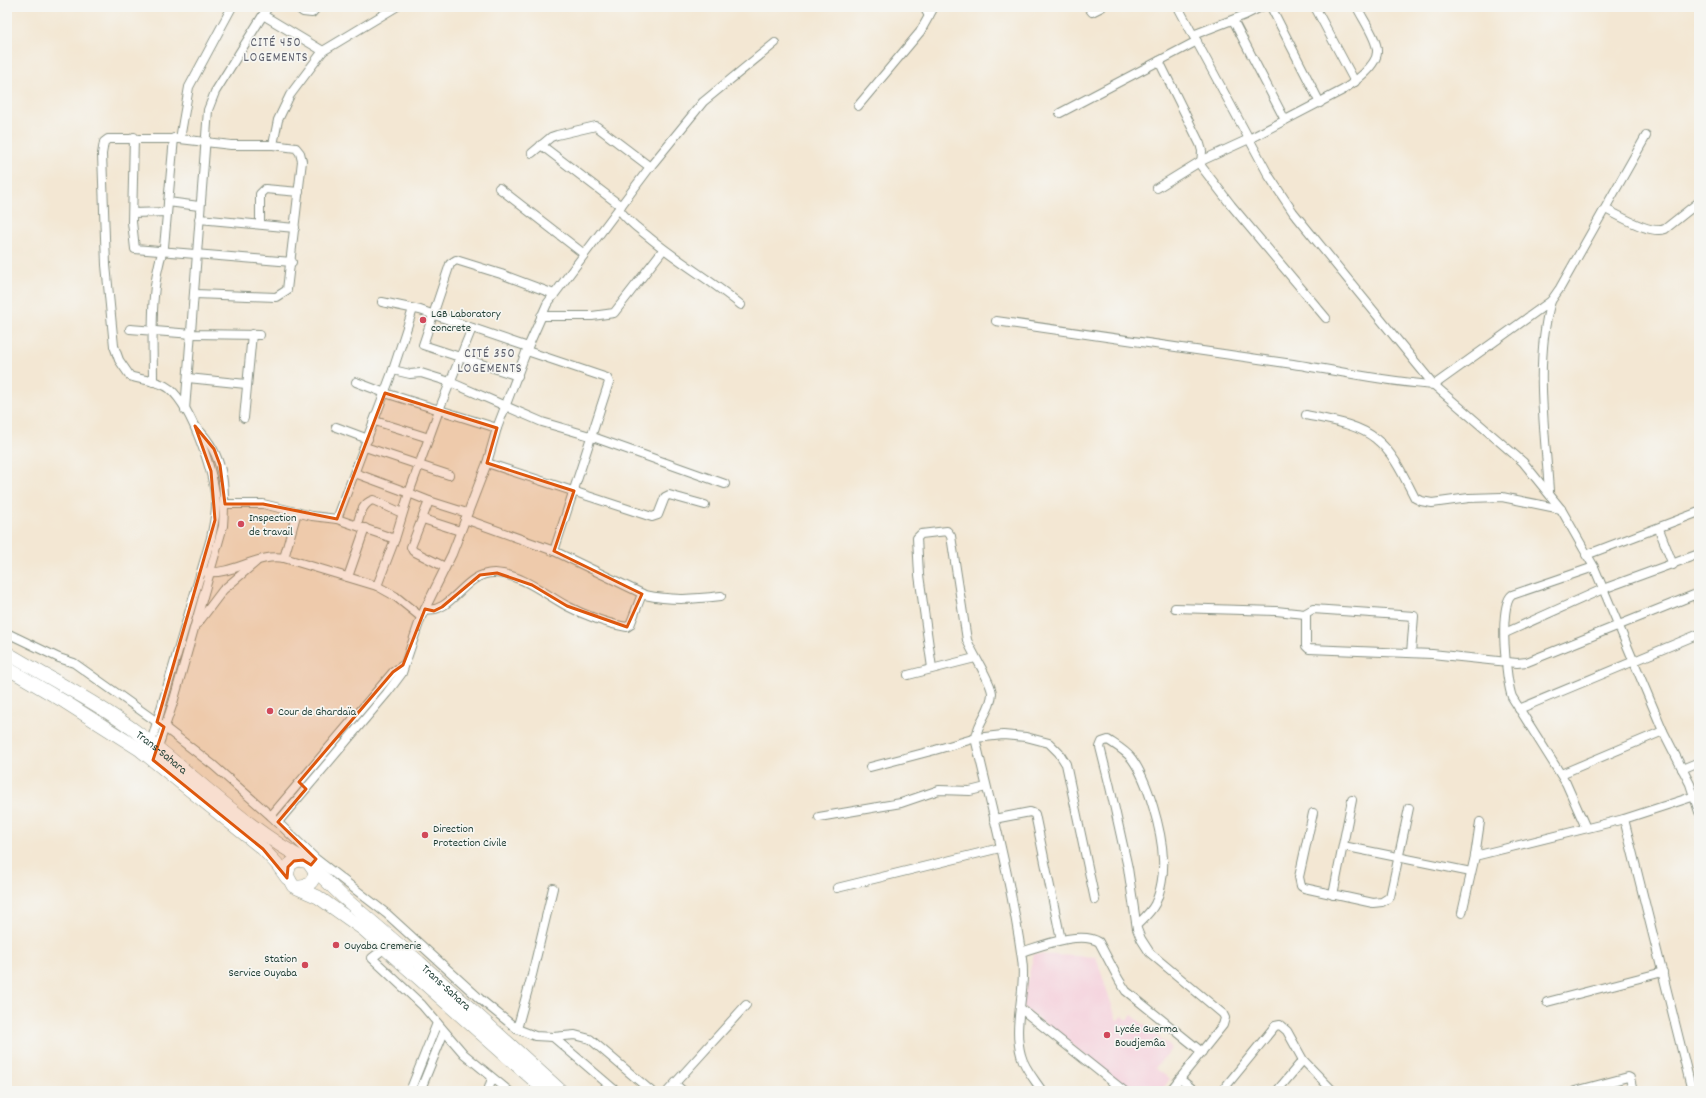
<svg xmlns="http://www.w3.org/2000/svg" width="1706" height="1098" font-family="Dekko,sans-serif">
  <rect width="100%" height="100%" fill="#f6f6f2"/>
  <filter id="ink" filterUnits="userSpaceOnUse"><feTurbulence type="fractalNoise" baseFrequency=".025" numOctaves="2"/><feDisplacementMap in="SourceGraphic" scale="8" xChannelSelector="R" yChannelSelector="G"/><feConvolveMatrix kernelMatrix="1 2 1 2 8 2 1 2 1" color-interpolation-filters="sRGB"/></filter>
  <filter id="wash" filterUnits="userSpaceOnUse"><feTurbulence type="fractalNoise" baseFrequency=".012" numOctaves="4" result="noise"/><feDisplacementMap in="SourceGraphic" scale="16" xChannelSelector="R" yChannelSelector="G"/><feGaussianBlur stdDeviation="0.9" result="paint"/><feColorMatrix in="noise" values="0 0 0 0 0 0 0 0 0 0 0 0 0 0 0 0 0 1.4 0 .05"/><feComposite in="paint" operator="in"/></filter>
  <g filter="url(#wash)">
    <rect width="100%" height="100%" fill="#f3e7d3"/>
    <!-- built -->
    <polygon fill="#f5cfdb" points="1034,954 1096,957 1117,1021 1123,1016 1127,1020 1132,1015 1172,1048 1155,1068 1170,1079 1161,1091 1131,1091 1021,1006"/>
  </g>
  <g filter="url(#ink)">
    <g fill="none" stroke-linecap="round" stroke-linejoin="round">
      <!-- minor casing -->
      <g stroke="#899284" stroke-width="10">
        <g id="minor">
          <polyline points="297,7 303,12 312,13 317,7"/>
          <polyline points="924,7 929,16"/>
          <polyline points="1088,7 1092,12 1102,7"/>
          <polyline points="1178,7 1269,176 1293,212 1434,385 1523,462 1561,509 1594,567 1663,731 1690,784 1699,812"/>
          <polyline points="1271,7 1320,103"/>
          <polyline points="1315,7 1355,82"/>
          <polyline points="263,15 323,51"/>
          <polyline points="1233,20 1285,120"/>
          <polyline points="1193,35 1245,15 1261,7"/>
          <polyline points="1159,61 1200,144 1202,151 1201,166 1231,205 1326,318"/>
          <polyline points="858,106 920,32 934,7"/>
          <polyline points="1060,113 1197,41"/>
          <polyline points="134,137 132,222 135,249 292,262"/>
          <polyline points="180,139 189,87 232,7"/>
          <polyline points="273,145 278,120 290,95 323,51 396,7"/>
          <polyline points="541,145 621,206"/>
          <polyline points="532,153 551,137 557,135 596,126 650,167"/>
          <polyline points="499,188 584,254"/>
          <path d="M1157,188L1201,161L1249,139L1343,90C1354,83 1377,65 1377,52C1378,40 1362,18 1357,7"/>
          <polyline points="168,202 199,206"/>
          <path d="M619,209C627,221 639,229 650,238C679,262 712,281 741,305"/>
          <path d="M1605,209C1619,215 1650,235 1665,229L1699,202"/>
          <polyline points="133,213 167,212"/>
          <polyline points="199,219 295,228"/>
          <polyline points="260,224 260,194 265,189 299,192"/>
          <polyline points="382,302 420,310 528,347"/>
          <polyline points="541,316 592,316 614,313 663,250"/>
          <path d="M996,321C1095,336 1194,350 1293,364C1340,371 1386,382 1434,385L1551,301L1560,288L1646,136"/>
          <polyline points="130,329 192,334 260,335"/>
          <polyline points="527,351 607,378 609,382 554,551"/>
          <polyline points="393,370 410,374 421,373 450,382 542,422 590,436 725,484"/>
          <polyline points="518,376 423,345 450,264 456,260 501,274 554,294"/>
          <polyline points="188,378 246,384"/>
          <path d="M153,382C153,338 149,288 164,247L174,138"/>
          <polyline points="356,382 385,393 497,428"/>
          <polyline points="185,410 208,110 215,92 268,7"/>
          <path d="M1306,415C1329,420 1358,424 1376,439C1394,453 1405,479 1415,498L1421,501L1432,503L1469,498L1502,497L1561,509"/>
          <polyline points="244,418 252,334"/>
          <polyline points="375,421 429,438"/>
          <polyline points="336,427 368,439"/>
          <polyline points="365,447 449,475"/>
          <polyline points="487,463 652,517 658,515 665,497 669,495 705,505"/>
          <polyline points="355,473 409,493 395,539 377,586"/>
          <path d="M1549,491C1545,430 1534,361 1551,301"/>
          <polyline points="429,501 467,513"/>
          <polyline points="225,504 263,504 312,516 337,519 393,370 413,309"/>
          <polyline points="337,519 395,539"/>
          <polyline points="423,519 460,531"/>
          <path d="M465,519L554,551L645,595C672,601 695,599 721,596"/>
          <path d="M357,525C360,516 362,503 373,500L402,513"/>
          <polyline points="1659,529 1673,565"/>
          <polyline points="1586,555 1699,512"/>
          <polyline points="284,558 297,512"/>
          <polyline points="445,567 413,551 411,547 429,501 409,493 439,410 472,328"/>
          <path d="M206,572C233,575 258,553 284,558L377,586L395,596L421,617"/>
          <polyline points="348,577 365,528"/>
          <polyline points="1696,595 1699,604"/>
          <polyline points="1175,608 1276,611 1305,614"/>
          <path d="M425,609C452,615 463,572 495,573C521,574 545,594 567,606C584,615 608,624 627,627L630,625L642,594"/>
          <polyline points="198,623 223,590 256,562"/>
          <polyline points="7,633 59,658 74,663 164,727 213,765 271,816 316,859 387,914 480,999 517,1029 535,1036 553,1037 616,1091"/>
          <polyline points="1505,633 1603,589 1699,554"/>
          <polyline points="1411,653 1414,616 1313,609 1306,613 1306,646 1309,649 1432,654 1517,663 1527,662 1699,593"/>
          <path d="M932,668L919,575L917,538L921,534L947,531L951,536L967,640C973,655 991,681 992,693C992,710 975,724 976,742C993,814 1012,886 1022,959C1027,991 1012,1023 1021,1055C1024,1068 1035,1080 1042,1091"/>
          <polyline points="908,675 975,658"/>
          <polyline points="1519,709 1699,634"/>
          <path d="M150,746L211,538C213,527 216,516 216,505C215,475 193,409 170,389C159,380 143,381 130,376L119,360L114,346L106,265L102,154L104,142L108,139H180L231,145H273L296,148L300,153L302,161L287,290L276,297L195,294"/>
          <path d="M157,750L173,703L223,526C226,488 225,456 197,428"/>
          <polyline points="870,767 935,750 976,738 1003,735 1026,737 1049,743 1059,753 1066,764 1095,900"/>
          <polyline points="1682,769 1699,762"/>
          <polyline points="1561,774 1663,731"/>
          <polyline points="1313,813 1299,877 1301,886 1304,888 1373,903 1382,902 1390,897 1409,808"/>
          <polyline points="271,816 393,672 403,665"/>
          <polyline points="819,817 901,803 939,790 970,791 986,787"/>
          <polyline points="994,819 1030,812 1035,814 1061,940"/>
          <polyline points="1624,819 1692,1091"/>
          <polyline points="278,822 387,693 402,673 421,617 452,554 487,463 497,428 528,347 547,304 650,167 703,102 775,43"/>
          <path d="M1586,828L1566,783L1512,697C1506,681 1498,605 1512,595L1594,567"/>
          <polyline points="1343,846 1471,872"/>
          <polyline points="1475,856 1624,819 1695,796"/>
          <polyline points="837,888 1000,848"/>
          <polyline points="1333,895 1352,800"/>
          <polyline points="1462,913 1475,856 1480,822"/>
          <path d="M1137,925C1143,919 1151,912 1155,904C1161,891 1164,873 1163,859C1162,831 1148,781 1132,759C1126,751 1117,746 1108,740L1102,742L1100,747L1110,787L1128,868L1137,929L1141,939L1150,953L1223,1014L1225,1018L1223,1025L1170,1091"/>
          <polyline points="385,948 372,958 422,1005 464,1054 509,1091"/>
          <path d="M1021,952C1041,946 1081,930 1099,942L1119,980L1126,991L1202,1052"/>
          <polyline points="1547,1002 1663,972"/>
          <polyline points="1020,1008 1124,1091"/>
          <polyline points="517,1029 532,975 553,888"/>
          <polyline points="553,1037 575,1035 590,1039 651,1091"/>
          <polyline points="1180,1079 1195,1091"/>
          <polyline points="675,1084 683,1091"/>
          <polyline points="410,1091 437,1023"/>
          <polyline points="420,1091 444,1032"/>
          <polyline points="488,1091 492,1078"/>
          <polyline points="668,1091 746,1005"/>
          <polyline points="1222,1091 1275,1026 1280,1025 1287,1031 1303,1060 1333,1091"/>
          <polyline points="1277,1091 1303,1060"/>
          <polyline points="1575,1091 1628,1077 1630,1078 1633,1091"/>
        </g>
      </g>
      <!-- trunk casing -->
      <g stroke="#899284" stroke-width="14">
        <g id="trunk">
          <path id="s1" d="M7,653C52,680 100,704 142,736C197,777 245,828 307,861"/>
          <polyline points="7,668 65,702 139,749 263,849 277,864 287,878"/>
          <path id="s2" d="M313,868L343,897L419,962L561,1091"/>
          <path d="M297,887C307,888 314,882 315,872L308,862L298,860L290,864L287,875L293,886L318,897L363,929L546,1091"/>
        </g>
      </g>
      <!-- minor -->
      <use href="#minor" stroke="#fff" stroke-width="8"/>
      <!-- trunk -->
      <use href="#trunk" stroke="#fff" stroke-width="13"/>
    </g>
  </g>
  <!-- marked area -->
  <path fill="#de580e" fill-opacity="0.2" stroke="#de580e" stroke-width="3" stroke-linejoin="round" d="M385,393L497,428L487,463L574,491L554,551L642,594L627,627L567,606L532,585L497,573L480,575L442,607L434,611L425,609L403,665L393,672L310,769L299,782L306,789L278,822L316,859L311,865L303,860L294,861L288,867L287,878L263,849L153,760L164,727L157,722L215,520L211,471L195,426L214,449L220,465L225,504H263L337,519Z"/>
  <!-- markers -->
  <g fill="#d1495b" stroke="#f6f6f2" stroke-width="1.5">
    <circle cx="423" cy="320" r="4"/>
    <circle cx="241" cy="524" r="4"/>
    <circle cx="270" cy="711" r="4"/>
    <circle cx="425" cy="835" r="4"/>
    <circle cx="336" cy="945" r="4"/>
    <circle cx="305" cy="965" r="4"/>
    <circle cx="1107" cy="1035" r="4"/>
  </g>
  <g text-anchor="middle" stroke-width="3.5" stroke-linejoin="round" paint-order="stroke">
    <!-- poi labels -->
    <g font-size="12" fill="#1f3d34" stroke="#f6f6f2" text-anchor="start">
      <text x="431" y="317">LGB Laboratory<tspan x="431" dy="14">concrete</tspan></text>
      <text x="249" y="521">Inspection<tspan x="249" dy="14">de travail</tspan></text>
      <text x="278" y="715">Cour de Ghardaïa</text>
      <text x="433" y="832">Direction<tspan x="433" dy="14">Protection Civile</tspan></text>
      <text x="344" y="949">Ouyaba Cremerie</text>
      <text x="297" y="962" text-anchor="end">Station<tspan x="297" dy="14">Service Ouyaba</tspan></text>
      <text x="1115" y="1032">Lycée Guerma<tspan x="1115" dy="14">Boudjemâa</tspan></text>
    </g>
    <!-- street labels -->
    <g font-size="12" fill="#1f3d34" stroke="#f6f6f2">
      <text dy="4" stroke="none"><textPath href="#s1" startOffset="184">Trans-Sahara</textPath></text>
      <text dy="4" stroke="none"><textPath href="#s2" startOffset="179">Trans-Sahara</textPath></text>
    </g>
    <!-- neighbourhood labels -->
    <g font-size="13" letter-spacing="1" fill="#5f616d" stroke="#f6f6f2">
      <text x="276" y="46">CITÉ 450<tspan x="276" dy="15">LOGEMENTS</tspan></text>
      <text x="490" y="357">CITÉ 350<tspan x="490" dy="15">LOGEMENTS</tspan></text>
    </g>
  </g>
  <!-- margin -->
  <rect width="1706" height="1098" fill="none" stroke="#f6f6f2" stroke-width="24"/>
</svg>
